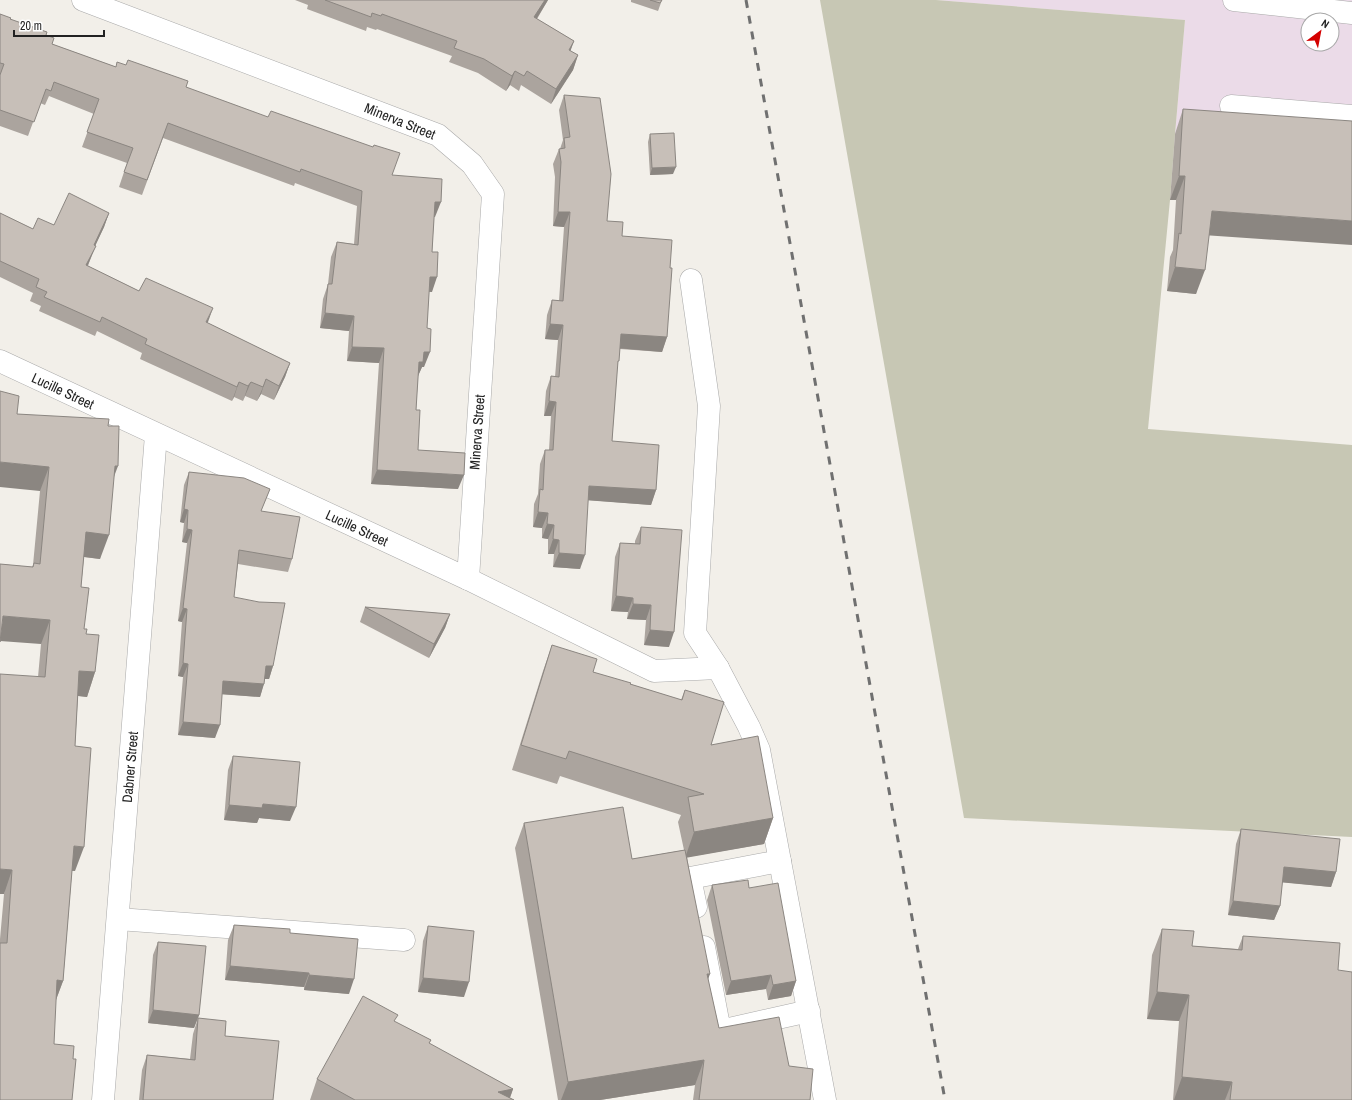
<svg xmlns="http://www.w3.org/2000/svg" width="1352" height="1100" font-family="'Archivo Narrow',sans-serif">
  <rect width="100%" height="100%" fill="#f2efe9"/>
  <!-- industrial -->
  <path fill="#ebdbe8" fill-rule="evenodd" d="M936,0H1352V146L1175,134L1185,20ZM1308,20H1332V44H1308Z"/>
  <!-- construction -->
  <polygon fill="#c7c7b4" points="820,0 936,0 1185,20 1175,134 1170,200 1148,429 1352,445 1352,837 964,818"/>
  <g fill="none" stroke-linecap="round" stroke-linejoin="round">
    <!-- minor casing -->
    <g stroke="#a9a9a9" stroke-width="23">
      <g id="minor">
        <polyline points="83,0 438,135 472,164 493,194 468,579"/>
        <polyline points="1234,0 1352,13"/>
        <polyline points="1231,106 1352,116"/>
        <polyline points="691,280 709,406 695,633 718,668 749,727 759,750 825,1100"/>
        <polyline points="0,361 468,579 654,671 718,668"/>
        <polyline points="696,907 690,878 780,861"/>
        <polyline points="118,919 404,940"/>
        <polyline points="704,947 720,1031 809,1011"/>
        <polyline points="103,1100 156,435"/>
      </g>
    </g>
    <!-- minor -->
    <use href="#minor" stroke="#fff" stroke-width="22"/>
    <!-- rail -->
    <polyline stroke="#707070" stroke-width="3" stroke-dasharray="8 8" stroke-linecap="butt" points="746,0 945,1100"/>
  </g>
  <!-- wall -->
  <g fill="#aba49e">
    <polygon points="295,0 548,0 537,19 574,41 570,51 578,55 573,70 551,104 521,85 519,91 510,85 506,91 478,73 449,62 452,56 377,29 376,30 367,27 366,31 307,9 308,5"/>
    <polygon points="631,0 662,0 658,11 631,2"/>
    <polygon points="0,14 10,19 46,35 52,44 116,67 186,87 392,175 435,217 434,217 432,252 432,292 429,292 424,367 422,367 418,376 416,410 418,450 458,489 371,484 379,363 347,361 349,331 320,328 323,299 328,284 331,257 337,242 354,244 357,206 295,183 294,186 163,138 142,195 119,187 127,163 82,147 94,114 49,96 45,105 40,103 28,136 0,126"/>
    <polygon points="564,95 607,221 622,236 670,268 667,337 662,352 620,349 617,368 612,441 656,490 651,505 588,500 580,569 553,567 554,554 548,554 548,539 542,538 542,528 533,527 534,504 538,494 540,464 545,450 549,450 551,416 544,416 546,391 551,376 555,377 558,340 545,339 547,315 552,300 559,301 564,227 553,226 555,177 553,164 559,149 560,149 563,140 559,110"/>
    <polygon points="1183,109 1209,235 1196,294 1167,291 1170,257 1173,250 1176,200 1170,200 1175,134"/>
    <polygon points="650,134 673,174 650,175 648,142"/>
    <polygon points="0,213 33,229 109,213 104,227 95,246 90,260 88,266 139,291 208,323 290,363 285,377 274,400 261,394 257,401 245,396 243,401 234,397 232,401 140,359 142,353 97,331 95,336 39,311 41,306 30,301 33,293 0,277"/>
    <polygon points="17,414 108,426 114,475 100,559 84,557 81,587 84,629 95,672 87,697 78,696 75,746 75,871 72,871 63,981 56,1000 0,1100 0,939 4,894 38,677 41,644 0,564 32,567 33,565 40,491"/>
    <polygon points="189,472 270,489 261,511 292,559 288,572 238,564 234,597 273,666 269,679 265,679 260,697 222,694 215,738 178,735 183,677 178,676 182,622 178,621 187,543 182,542 184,523 180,522 184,485"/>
    <polygon points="641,527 669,647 644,645 646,620 627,619 628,612 611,611 615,557 620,543 635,544 635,541"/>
    <polygon points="365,607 450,614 445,628 429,658 360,622"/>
    <polygon points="552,645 593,672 630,684 681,700 685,690 711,745 773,818 764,844 687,857 708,979 719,1028 789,1066 810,1100 693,1100 695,1085 600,1100 558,1100 515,848 524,823 632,859 684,850 678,822 681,815 560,776 557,784 512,770 543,671"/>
    <polygon points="233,756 290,821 259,818 257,823 224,820 228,770"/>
    <polygon points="1241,829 1336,872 1331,887 1282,882 1280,906 1274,920 1228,915 1236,844"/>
    <polygon points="712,885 749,888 796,981 791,996 768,1000 766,989 726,995 707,900"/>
    <polygon points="234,925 290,933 349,994 304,990 304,987 225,980 228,940"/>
    <polygon points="428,926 464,997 418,992 423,941"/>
    <polygon points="1162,929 1192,946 1238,949 1243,936 1338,970 1352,1100 1173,1100 1179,1021 1147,1019 1152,955"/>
    <polygon points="158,942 199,1015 194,1028 148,1023 153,955"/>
    <polygon points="198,1018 225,1036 273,1100 139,1100 142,1070 147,1055 190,1059 193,1034"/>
    <polygon points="395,1022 431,1040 429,1044 513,1089 510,1098 514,1100 310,1100 317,1079"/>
  </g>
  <!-- shaded-wall -->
  <g fill="#8b8681">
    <polygon points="545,0 548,0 529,31 534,17"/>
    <polygon points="574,41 569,55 569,50"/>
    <polygon points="578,55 573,70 551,104 556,89"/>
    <polygon points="515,71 510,85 506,91 512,76"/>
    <polygon points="676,167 673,174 650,175 652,168"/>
    <polygon points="1179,176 1185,176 1176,200 1170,200"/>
    <polygon points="435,202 441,202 435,217 430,217"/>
    <polygon points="1212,211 1352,221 1352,245 1203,235"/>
    <polygon points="558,212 570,212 564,227 553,226"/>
    <polygon points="109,213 104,227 89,259 94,245"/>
    <polygon points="96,246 90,260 81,280 86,265"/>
    <polygon points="1175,267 1205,270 1196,294 1167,291"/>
    <polygon points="430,277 437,277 432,292 424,291"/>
    <polygon points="213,308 208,322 201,336 206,322"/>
    <polygon points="325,313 354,316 349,331 320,328"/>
    <polygon points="550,324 563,325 558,340 545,339"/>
    <polygon points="621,334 667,337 662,352 616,348"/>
    <polygon points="352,347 384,348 379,363 347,361"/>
    <polygon points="424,352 430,352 424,367 422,367 418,376 419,362"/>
    <polygon points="290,363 285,377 274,400 279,386"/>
    <polygon points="266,379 261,394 257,401 263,387"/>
    <polygon points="239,382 234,397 232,401 237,387"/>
    <polygon points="251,382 245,396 243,401 248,386"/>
    <polygon points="549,401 556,402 551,416 544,416"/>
    <polygon points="0,462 49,467 40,491 0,487"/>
    <polygon points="115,466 118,466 109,490"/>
    <polygon points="377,470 464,475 458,489 371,484"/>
    <polygon points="589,486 656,490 651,505 584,500"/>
    <polygon points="184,509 188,510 184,523 180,522"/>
    <polygon points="538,512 548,513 542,528 533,527"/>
    <polygon points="547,524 554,525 548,539 542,538"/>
    <polygon points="187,529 192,530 187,543 182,542"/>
    <polygon points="86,532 109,535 100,559 77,556"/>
    <polygon points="553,539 559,540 554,554 548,554"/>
    <polygon points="559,553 585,555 580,569 553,567"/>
    <polygon points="616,596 633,598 628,612 611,611"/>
    <polygon points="633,604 651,605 646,620 627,619"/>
    <polygon points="183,608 187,609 182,622 178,621"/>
    <polygon points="450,614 445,628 429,658 434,644"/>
    <polygon points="3,616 50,620 41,644 0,641"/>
    <polygon points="650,630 674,632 669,647 644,645"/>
    <polygon points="183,663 188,664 183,677 178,676"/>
    <polygon points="266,666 273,666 269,679 261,679"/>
    <polygon points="79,671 95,672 87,697 71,695"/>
    <polygon points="223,681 264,684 260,697 218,694"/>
    <polygon points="183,722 220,725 215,738 178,735"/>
    <polygon points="263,804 296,807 290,821 259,818 257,823 224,820 229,805"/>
    <polygon points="773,818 764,844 685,858 694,832"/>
    <polygon points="74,846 84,847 75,871 65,870"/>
    <polygon points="1284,867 1336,872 1331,887 1278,882"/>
    <polygon points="0,869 12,870 4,894 0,894"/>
    <polygon points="1233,901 1280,906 1274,920 1228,915"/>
    <polygon points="230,966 309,973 304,987 225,980"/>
    <polygon points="707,974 710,974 701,999"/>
    <polygon points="309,975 354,979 349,994 304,990"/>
    <polygon points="771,975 766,989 726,995 731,981"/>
    <polygon points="423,978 469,982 464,997 418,992"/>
    <polygon points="57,980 63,981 54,1005"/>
    <polygon points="796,981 791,996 768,1000 773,985"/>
    <polygon points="1157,992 1189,995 1179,1021 1147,1019"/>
    <polygon points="153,1010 199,1015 194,1028 148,1023"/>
    <polygon points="704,1060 695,1085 600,1100 561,1100 568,1082"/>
    <polygon points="1182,1077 1232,1082 1225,1100 1174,1100"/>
    <polygon points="513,1089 509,1100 498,1092"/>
  </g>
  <!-- building -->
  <g fill="#c7bfb8" stroke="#8b8681">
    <polygon points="325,0 545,0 534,17 574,41 569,50 578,55 556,89 527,71 524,76 515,71 512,76 484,59 454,48 457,41 382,14 381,16 372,13 371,17"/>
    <polygon points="650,0 662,0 660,3"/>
    <polygon points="0,14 11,18 10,19 47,32 46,35 54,38 52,44 116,67 117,62 126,65 128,60 188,81 186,87 268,117 271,111 373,147 374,145 400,153 392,175 442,179 441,202 435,202 432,252 438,252 437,277 430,277 427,328 431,329 430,352 424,352 423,362 419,362 416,410 420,410 418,450 465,453 464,475 377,470 384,348 352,347 354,316 325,313 328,284 332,284 337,242 358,245 362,191 301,169 300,172 168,123 147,180 124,172 133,148 87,132 99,99 54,82 51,91 46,89 34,122 0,110 0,75 4,64 0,63"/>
    <polygon points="564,95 600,98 611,174 607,221 623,222 622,236 672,240 670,268 672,268 667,337 621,334 619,361 618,361 612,441 659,445 656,490 589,486 585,555 559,553 559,540 553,539 554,525 547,524 548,513 538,512 540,489 543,490 545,450 553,450 556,402 549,401 551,376 559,377 563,325 550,324 552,300 563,301 570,212 558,212 561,162 559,149 565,148 564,138 570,137"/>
    <polygon points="1183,109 1352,121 1352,221 1212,211 1205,270 1175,267 1179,233 1181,234 1185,176 1179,176"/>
    <polygon points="674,133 676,167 652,168 650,134"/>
    <polygon points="69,193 109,213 94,245 96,246 86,265 139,291 146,278 213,308 206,322 290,363 279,386 266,379 263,387 251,382 248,386 239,382 237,387 145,344 147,339 102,317 100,322 44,297 47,292 36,287 39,279 0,261 0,213 33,229 38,218 54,225"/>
    <polygon points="0,391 19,396 17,414 109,419 108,426 119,426 118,466 115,466 109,535 86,532 81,587 89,588 84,629 87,629 86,634 99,635 95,672 79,671 75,746 91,748 84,847 74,846 63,981 57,980 54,1044 74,1046 73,1059 76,1059 72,1100 0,1100 0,943 7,943 12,870 0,869 0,674 45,677 50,620 3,616 0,642 0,564 33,567 34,563 40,564 49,467 0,462"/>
    <polygon points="189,472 244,478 270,489 261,511 300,517 292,559 239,550 234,597 259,602 285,603 273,666 266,666 264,684 223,681 220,725 183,722 188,664 183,663 187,609 183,608 192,530 187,529 188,510 184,509"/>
    <polygon points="641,527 682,530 674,632 650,630 651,605 633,604 633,598 616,596 620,543 640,544"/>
    <polygon points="365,607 450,614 434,644"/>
    <polygon points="552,645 597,659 593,672 631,683 630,684 682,700 685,690 724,702 711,745 758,736 773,818 694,832 688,797 704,794 569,751 566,759 521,745"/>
    <polygon points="233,756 300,762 296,807 263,804 262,808 229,805"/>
    <polygon points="623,807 632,859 685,850 710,974 707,974 719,1028 779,1017 789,1066 813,1069 810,1100 699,1100 704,1060 568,1082 524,823"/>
    <polygon points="1241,829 1340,839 1336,872 1284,867 1280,906 1233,901"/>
    <polygon points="748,880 749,888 778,883 796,981 773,985 771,975 731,981 712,885"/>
    <polygon points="234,925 290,929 290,933 358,939 354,979 309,975 309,973 230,966"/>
    <polygon points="428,926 474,931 469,982 423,978"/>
    <polygon points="1162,929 1194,931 1192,946 1242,950 1243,936 1340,943 1338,970 1352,972 1352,1100 1230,1100 1232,1082 1182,1077 1189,995 1157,992"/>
    <polygon points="158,942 206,946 199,1015 153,1010"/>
    <polygon points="363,996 398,1015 394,1021 431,1040 429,1043 513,1089 498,1092 514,1100 355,1100 317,1079"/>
    <polygon points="198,1018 226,1021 225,1036 279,1041 273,1100 143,1100 147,1055 195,1060"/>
  </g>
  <g text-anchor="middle" stroke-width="3" stroke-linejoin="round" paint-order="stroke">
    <!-- street labels -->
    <g font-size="14" fill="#222" stroke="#fff">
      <text transform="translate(400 121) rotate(22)" y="5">Minerva Street</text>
      <text transform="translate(63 391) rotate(25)" y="5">Lucille Street</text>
      <text transform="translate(477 432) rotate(-86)" y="5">Minerva Street</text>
      <text transform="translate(357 528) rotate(25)" y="5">Lucille Street</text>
      <text transform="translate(130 767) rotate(-85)" y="5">Dabner Street</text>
    </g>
  </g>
  <!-- north arrow -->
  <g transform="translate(1320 32) rotate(32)"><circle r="19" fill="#ffffff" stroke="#a7a7a7"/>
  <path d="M0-3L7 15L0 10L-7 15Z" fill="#d40000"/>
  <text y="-6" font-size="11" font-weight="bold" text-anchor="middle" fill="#222222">N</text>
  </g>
  <!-- scale -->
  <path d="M14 30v6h90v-6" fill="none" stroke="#222222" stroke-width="2"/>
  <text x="20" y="30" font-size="12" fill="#222222" stroke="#ffffff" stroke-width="3" paint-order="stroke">20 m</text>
</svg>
